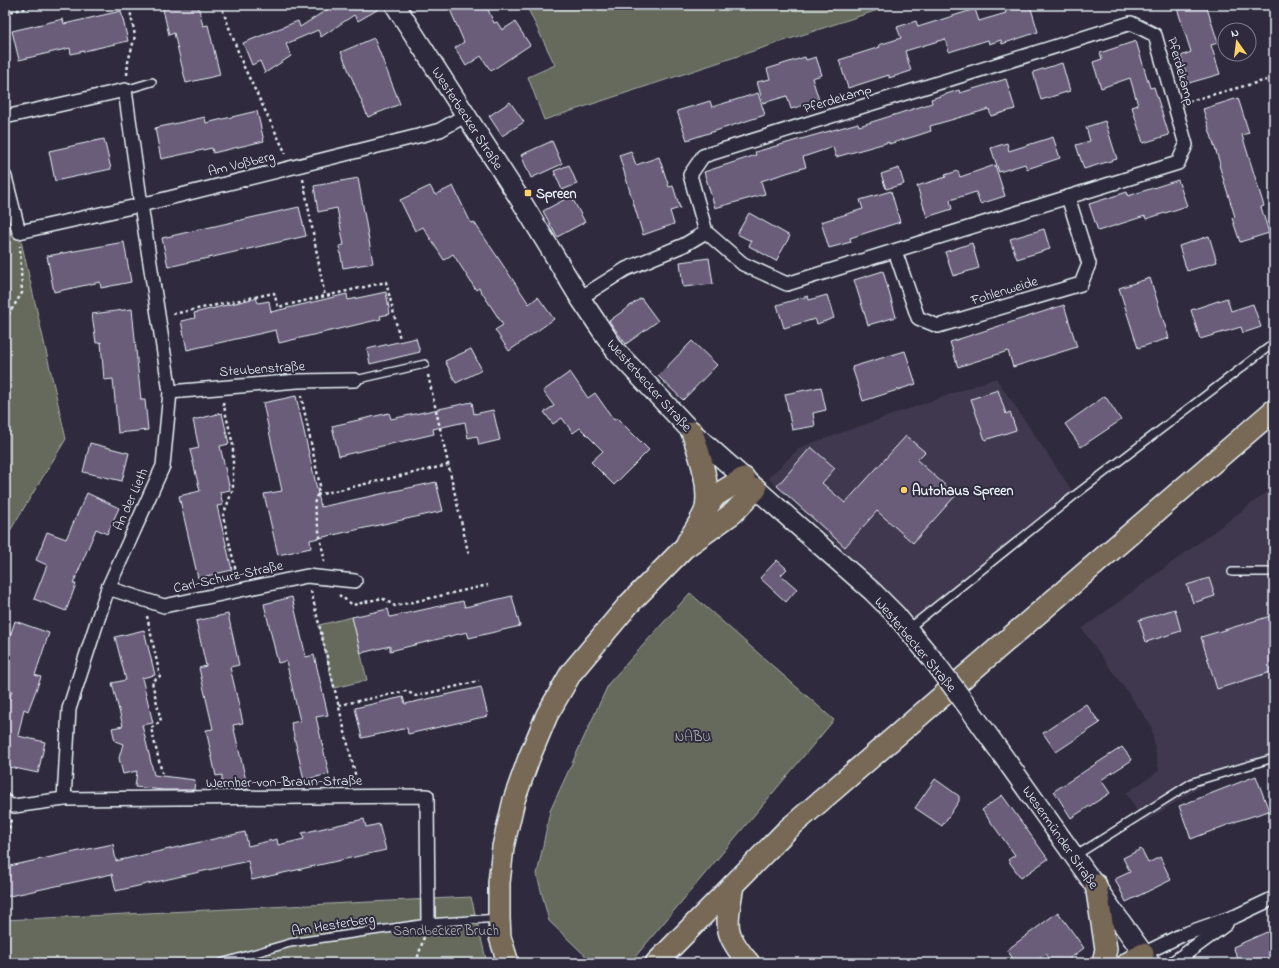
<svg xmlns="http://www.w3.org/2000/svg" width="1279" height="968" font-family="'Indie Flower',sans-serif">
  <rect width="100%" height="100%" fill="#2f2a3d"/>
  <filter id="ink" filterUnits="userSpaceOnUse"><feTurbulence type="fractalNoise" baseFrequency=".025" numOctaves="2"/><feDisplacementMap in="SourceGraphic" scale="8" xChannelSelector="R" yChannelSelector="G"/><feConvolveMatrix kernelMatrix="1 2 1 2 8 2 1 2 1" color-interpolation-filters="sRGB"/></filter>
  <g filter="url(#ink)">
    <!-- built -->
    <g fill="#41394f">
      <polygon points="996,378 1073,492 914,617 768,478 801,447"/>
      <polygon points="1274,487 1274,760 1218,776 1144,822 1126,793 1159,771 1151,725 1082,629"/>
    </g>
    <!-- green -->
    <g fill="#656a5c" stroke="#a6aeaa">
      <polygon points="526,5 893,5 544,120 528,77 555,65"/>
      <polygon points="11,220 19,232 66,439 5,539 5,222"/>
      <polygon points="690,593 834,720 630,963 593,963 549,921 537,875 550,811 609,683"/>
      <polygon points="352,617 367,680 334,688 319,625"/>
      <polygon points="471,897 487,963 5,963 5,920"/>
    </g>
    <!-- building -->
    <g fill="#6a5d7a" stroke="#e8f1f8">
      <polygon points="162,5 198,5 203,26 208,25 220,75 186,83 174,33 169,35"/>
      <polygon points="334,5 384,6 358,21 354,15 321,37 318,30 286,44 291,56 265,73 260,61 252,65 243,43 298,21 300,27"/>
      <polygon points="448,5 486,5 494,23 497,22 502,30 515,22 530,45 491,71 481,56 466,66 455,48 464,42"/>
      <polygon points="1015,5 1030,5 1038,32 1002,44 1001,40 989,44 988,40 949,52 945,39 905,51 911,71 889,78 889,75 848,88 839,60 880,47 879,45 901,38 897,27 916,21 918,27 975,9 979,21 1006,13 1005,8"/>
      <polygon points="1176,5 1206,5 1218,43 1211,45 1220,74 1189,83 1181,56 1191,52"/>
      <polygon points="121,11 128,41 71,54 70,48 19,60 12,31 63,19 64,24"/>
      <polygon points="374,38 400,104 368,117 341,52"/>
      <polygon points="1136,41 1150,88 1154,87 1169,135 1143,143 1132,107 1138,105 1130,78 1101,88 1093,62 1102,59 1100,53"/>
      <polygon points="805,57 806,60 816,57 822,75 812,78 819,100 791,109 787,96 763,103 757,82 770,79 767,69"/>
      <polygon points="1062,63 1070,91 1041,100 1033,72"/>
      <polygon points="1006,79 1015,109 991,116 989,109 930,126 931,131 919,135 889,144 889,142 836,157 833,147 803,157 806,167 761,181 765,194 715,208 704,172 756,155 755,152 858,123 859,126 932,103 931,99 959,90 960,93"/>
      <polygon points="758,93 765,115 687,140 677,111 710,101 712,107"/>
      <polygon points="1238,98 1249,133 1242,135 1264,206 1261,207 1269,233 1240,242 1232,218 1235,217 1219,165 1220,164 1203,109"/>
      <polygon points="510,102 524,122 502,136 489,116"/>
      <polygon points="257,111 264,141 213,153 212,148 161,159 155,128 205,117 206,123"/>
      <polygon points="1105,121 1117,159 1084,169 1076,145 1090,141 1086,127"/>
      <polygon points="1053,137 1060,158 1027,169 1025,164 999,172 991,148 1007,143 1009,151"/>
      <polygon points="104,139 111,169 55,181 49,151"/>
      <polygon points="552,141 562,164 531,178 521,155"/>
      <polygon points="631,151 636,165 659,157 669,187 673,186 680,208 670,211 674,224 643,235 619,155"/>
      <polygon points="569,165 577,184 562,190 554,171"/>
      <polygon points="995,165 1005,196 980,204 976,192 950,200 952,209 927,217 917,186 946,177 945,175 958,171 960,177"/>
      <polygon points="899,168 904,184 886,189 881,174"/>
      <polygon points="358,178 373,263 343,268 339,246 344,245 337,208 318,212 314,186"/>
      <polygon points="1178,180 1187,206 1146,219 1145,216 1098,231 1089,204 1127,192 1128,196"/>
      <polygon points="430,186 435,195 453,186 471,223 474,222 529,304 538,297 554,319 509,351 495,330 503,325 479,288 476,290 453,254 444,260 423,227 415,231 400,200"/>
      <polygon points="891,191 900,222 850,238 851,242 829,248 821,222 863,209 860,200"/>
      <polygon points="571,196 585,222 557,237 543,211"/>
      <polygon points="299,207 306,236 168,267 162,238"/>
      <polygon points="749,213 790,236 776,261 749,246 751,241 737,234"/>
      <polygon points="1044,229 1050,249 1017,259 1010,239"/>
      <polygon points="1209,236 1217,262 1187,271 1179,246"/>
      <polygon points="124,242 131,282 101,288 100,282 54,292 47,256"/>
      <polygon points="972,243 979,268 953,276 945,252"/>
      <polygon points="709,258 713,284 683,287 680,262"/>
      <polygon points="883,271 896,317 868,325 854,280"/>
      <polygon points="1150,278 1169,338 1138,348 1119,288"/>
      <polygon points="386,292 390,314 380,316 381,319 279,343 276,330 187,350 181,321 195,318 194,313 256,298 258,303 269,301 271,312 347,294 348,300"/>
      <polygon points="827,295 834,318 817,324 815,319 784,328 777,305 808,296 809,300"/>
      <polygon points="641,298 658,321 626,344 609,321"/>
      <polygon points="1227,298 1231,311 1253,304 1261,327 1243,333 1241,327 1200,339 1191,310"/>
      <polygon points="1064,305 1077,347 1013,367 1008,351 958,367 950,342"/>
      <polygon points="132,309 141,400 145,400 148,430 118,433 113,379 104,380 101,342 96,343 92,314"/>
      <polygon points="416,338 420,352 370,364 367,349"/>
      <polygon points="692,341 717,365 683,400 658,376"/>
      <polygon points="471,349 482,370 456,383 445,361"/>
      <polygon points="905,351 916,384 863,401 852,367"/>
      <polygon points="570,372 588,398 595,393 614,420 617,418 649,450 614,485 591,462 603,451 580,428 573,433 562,418 553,424 544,412 554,406 543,391"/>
      <polygon points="821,387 826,410 813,413 815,426 792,430 785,394"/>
      <polygon points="998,390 1006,414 1010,412 1016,430 985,440 971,399"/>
      <polygon points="296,396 321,507 436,482 443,511 310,540 311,548 278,555 264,494 282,491 263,403"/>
      <polygon points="1105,396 1121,420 1081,447 1065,424"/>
      <polygon points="472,402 474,414 493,410 500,440 479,445 477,436 468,438 465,422 433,429 434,434 339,456 332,426 389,413 391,419"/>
      <polygon points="222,413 229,444 220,446 230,490 220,492 223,505 217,506 232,570 198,578 179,496 200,491 190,450 199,448 193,420"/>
      <polygon points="906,436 925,452 917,460 956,495 913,543 877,511 845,547 777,486 811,447 835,468 822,483 845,503"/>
      <polygon points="90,443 129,453 122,481 83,472"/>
      <polygon points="87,493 119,508 107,534 96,529 73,584 76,584 66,611 34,599 47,565 36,560 47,532 66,539"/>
      <polygon points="777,560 787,569 781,575 797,589 786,602 760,578"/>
      <polygon points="1209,578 1215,596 1193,603 1187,585"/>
      <polygon points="512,596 520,626 469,638 467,632 390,651 390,646 361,653 352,617 388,609 390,617 463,601 465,607"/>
      <polygon points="292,597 306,657 314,655 328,715 316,717 329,774 304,780 291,723 300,721 286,661 278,663 264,604"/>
      <polygon points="1175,609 1181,631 1146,642 1139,620"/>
      <polygon points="228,614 239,665 230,667 243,723 233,725 248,789 222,790 222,775 216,776 206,730 213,729 199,668 206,666 196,621"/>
      <polygon points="1274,615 1274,671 1217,689 1201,637"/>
      <polygon points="15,621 49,633 35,675 41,677 28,711 24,709 18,736 45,742 38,773 5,766 5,709 12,691 5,688 5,651"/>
      <polygon points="144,630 155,675 142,678 153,723 142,725 154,775 195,780 194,790 163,790 135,787 137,771 123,774 119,758 123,744 115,741 112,728 123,726 112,683 126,680 115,637"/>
      <polygon points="481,687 488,716 408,734 407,728 362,738 355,708 403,697 405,704"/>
      <polygon points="1086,704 1100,723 1056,752 1043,733"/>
      <polygon points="1122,747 1132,760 1101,780 1110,793 1071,818 1054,791"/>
      <polygon points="1256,776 1269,811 1240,820 1191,839 1179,806"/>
      <polygon points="935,779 959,796 959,801 942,826 915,808"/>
      <polygon points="1002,795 1048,859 1021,878 1008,860 1015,855 982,810"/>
      <polygon points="364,819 366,827 379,824 386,850 252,880 248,861 116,891 112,874 5,897 5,867 51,857 113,844 116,861 245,832 248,846 277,839 278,845 304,839 302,833"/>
      <polygon points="1141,849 1148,863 1160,857 1171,880 1126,902 1115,879 1130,872 1123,858"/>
      <polygon points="1058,912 1084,948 1064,963 1053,963 1046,954 1033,963 1016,963 1007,950"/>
      <polygon points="1267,932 1274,947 1274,963 1240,963 1233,947"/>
    </g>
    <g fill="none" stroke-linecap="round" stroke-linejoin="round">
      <!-- lane casing -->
      <g stroke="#e8f1f8" stroke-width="10">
        <g id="lane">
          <polyline points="125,90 152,82"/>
          <polyline points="355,380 425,364"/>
          <polyline points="1232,572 1274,572"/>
          <polyline points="908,629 1075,495 1274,343"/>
          <polyline points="5,797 14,806"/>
          <polyline points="1075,856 1193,782 1274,758"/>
          <polyline points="221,963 290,943 428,923 498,918"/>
        </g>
      </g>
      <!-- street casing -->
      <g stroke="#e8f1f8" stroke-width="16">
        <g id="street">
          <polyline points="5,117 125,90 141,205 170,392 163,466 108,588 69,709 64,799"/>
          <polyline points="5,177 19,232 141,205 422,135 440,130 466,115"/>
          <polyline points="895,251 918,318 938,326 1081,284 1089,264 1068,197"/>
          <polyline points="580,298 626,269 684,245 706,232 690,175 703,156 1131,23 1155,35 1186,145 1178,163 787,284 743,264 706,232"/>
          <polyline points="170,392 298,381 355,380"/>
          <polyline points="108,588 164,606 307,576 355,581"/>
          <polyline points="14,806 64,799 427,796 428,923"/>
          <polyline points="1143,954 1182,935 1236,916 1274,898"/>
          <polyline points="1173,963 1226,924"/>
        </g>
      </g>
      <!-- secondary casing -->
      <g stroke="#e8f1f8" stroke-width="22">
        <g id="secondary">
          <polyline points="395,5 523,204 580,298 615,350 692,432 873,592 896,615 934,661"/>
          <polyline points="971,711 1150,963"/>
        </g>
      </g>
      <!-- primary casing -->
      <g stroke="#e8f1f8" stroke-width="24">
        <g id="primary">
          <polyline points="706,509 715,496 744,478"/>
          <path d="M687,543C692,534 704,517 706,508C710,483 700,456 692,432"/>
          <path d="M733,885C727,924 721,931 749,963"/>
          <polyline points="1096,885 1106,949 1103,963"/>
          <polyline points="508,963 500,937 499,918 499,883 503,847 514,800 529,758 547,715 571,673 629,604 684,548 733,513 756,489"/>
          <polyline points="656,963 787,830 1274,410"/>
          <polyline points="1128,963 1143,954"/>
        </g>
      </g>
      <!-- path -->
      <g stroke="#e8f1f8" stroke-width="2.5" stroke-dasharray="3 3" stroke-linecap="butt">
        <polyline points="219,5 223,11 243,65 286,154"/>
        <polyline points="5,13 41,5"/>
        <polyline points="127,75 128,62 135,36 129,5"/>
        <polyline points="1189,101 1274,78"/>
        <polyline points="303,179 325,297"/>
        <polyline points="173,314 274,293 278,307 386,282 400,339"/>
        <polyline points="5,320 22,293 20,246"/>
        <polyline points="428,375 469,556"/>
        <polyline points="301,395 320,486 314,504 324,558 324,564"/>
        <polyline points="223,402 233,445 233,489 223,516 237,576"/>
        <polyline points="317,495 448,465"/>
        <polyline points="311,591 357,782"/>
        <polyline points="339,595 353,605 382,598 395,606 488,585"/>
        <polyline points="147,616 160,676 152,682 161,721 151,728 162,773"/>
        <polyline points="339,705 406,691 416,696 479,681"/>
        <polyline points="5,839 7,838 11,819"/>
        <polyline points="416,963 424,937"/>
      </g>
      <!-- lane -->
      <use href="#lane" stroke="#2f2a3d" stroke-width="7"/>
      <!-- street -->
      <use href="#street" stroke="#2f2a3d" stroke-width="13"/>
      <!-- secondary -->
      <use href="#secondary" stroke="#2f2a3d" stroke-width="19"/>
      <!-- primary -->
      <use href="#primary" stroke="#776954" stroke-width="21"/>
      <!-- secondary-bridge casing -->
      <g stroke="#e8f1f8" stroke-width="22" stroke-linecap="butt">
        <polyline id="secondary-bridge" points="934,661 971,711"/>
      </g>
      <!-- secondary-bridge -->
      <use href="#secondary-bridge" stroke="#2f2a3d" stroke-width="19"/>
    </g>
  </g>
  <!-- markers -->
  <g fill="#ffd166" stroke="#2f2a3d" stroke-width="1.5">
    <rect x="524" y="189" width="8" height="8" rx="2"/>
    <circle cx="904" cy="490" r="4"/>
  </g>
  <g text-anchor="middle" stroke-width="4" stroke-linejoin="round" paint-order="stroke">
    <!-- street labels -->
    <g font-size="14" fill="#e8f1f8" stroke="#2f2a3d">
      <text transform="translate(1182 71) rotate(74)" y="5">Pferdekamp</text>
      <text transform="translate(837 98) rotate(-17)" y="5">Pferdekamp</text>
      <text transform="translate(468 118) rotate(57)" y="5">Westerbecker Straße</text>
      <text transform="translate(241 163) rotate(-14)" y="5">Am Voßberg</text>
      <text transform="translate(1004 290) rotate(-17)" y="5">Fohlenweide</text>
      <text transform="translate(262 368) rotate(-4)" y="5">Steubenstraße</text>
      <text transform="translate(650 385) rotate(48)" y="5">Westerbecker Straße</text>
      <text transform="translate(130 499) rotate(-66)" y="5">An der Lieth</text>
      <text transform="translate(228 576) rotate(-12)" y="5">Carl-Schurz-Straße</text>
      <text transform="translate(916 644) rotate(50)" y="5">Westerbecker Straße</text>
      <text transform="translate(284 781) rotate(-1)" y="5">Wernher-von-Braun-Straße</text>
      <text transform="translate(1061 837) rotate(55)" y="5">Wesermünder Straße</text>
      <text transform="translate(333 924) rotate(-9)" y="5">Am Hesterberg</text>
    </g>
    <!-- poi labels -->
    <g font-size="14" font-weight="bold" fill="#e8f1f8" stroke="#2f2a3d" text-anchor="start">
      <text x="536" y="198">Spreen</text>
      <text x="912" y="495">Autohaus Spreen</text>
    </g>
    <!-- park labels -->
    <g font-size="14" fill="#adb4b2" stroke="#2f2a3d">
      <text x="693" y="741">NABU</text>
      <text x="446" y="935">Sandbecker Bruch</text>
    </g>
  </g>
  <!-- margin -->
  <rect width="1279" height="968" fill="none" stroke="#2f2a3d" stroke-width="20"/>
  <rect x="10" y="10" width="1259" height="948" fill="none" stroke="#e8f1f8" stroke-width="1.5" filter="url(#ink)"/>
  <!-- north arrow -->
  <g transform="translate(1237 42) rotate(346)"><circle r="19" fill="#2f2a3d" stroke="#797a88"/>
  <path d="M0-3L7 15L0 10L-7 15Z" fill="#ffd166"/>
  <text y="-6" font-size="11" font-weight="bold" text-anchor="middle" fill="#e8f1f8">N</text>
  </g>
</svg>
